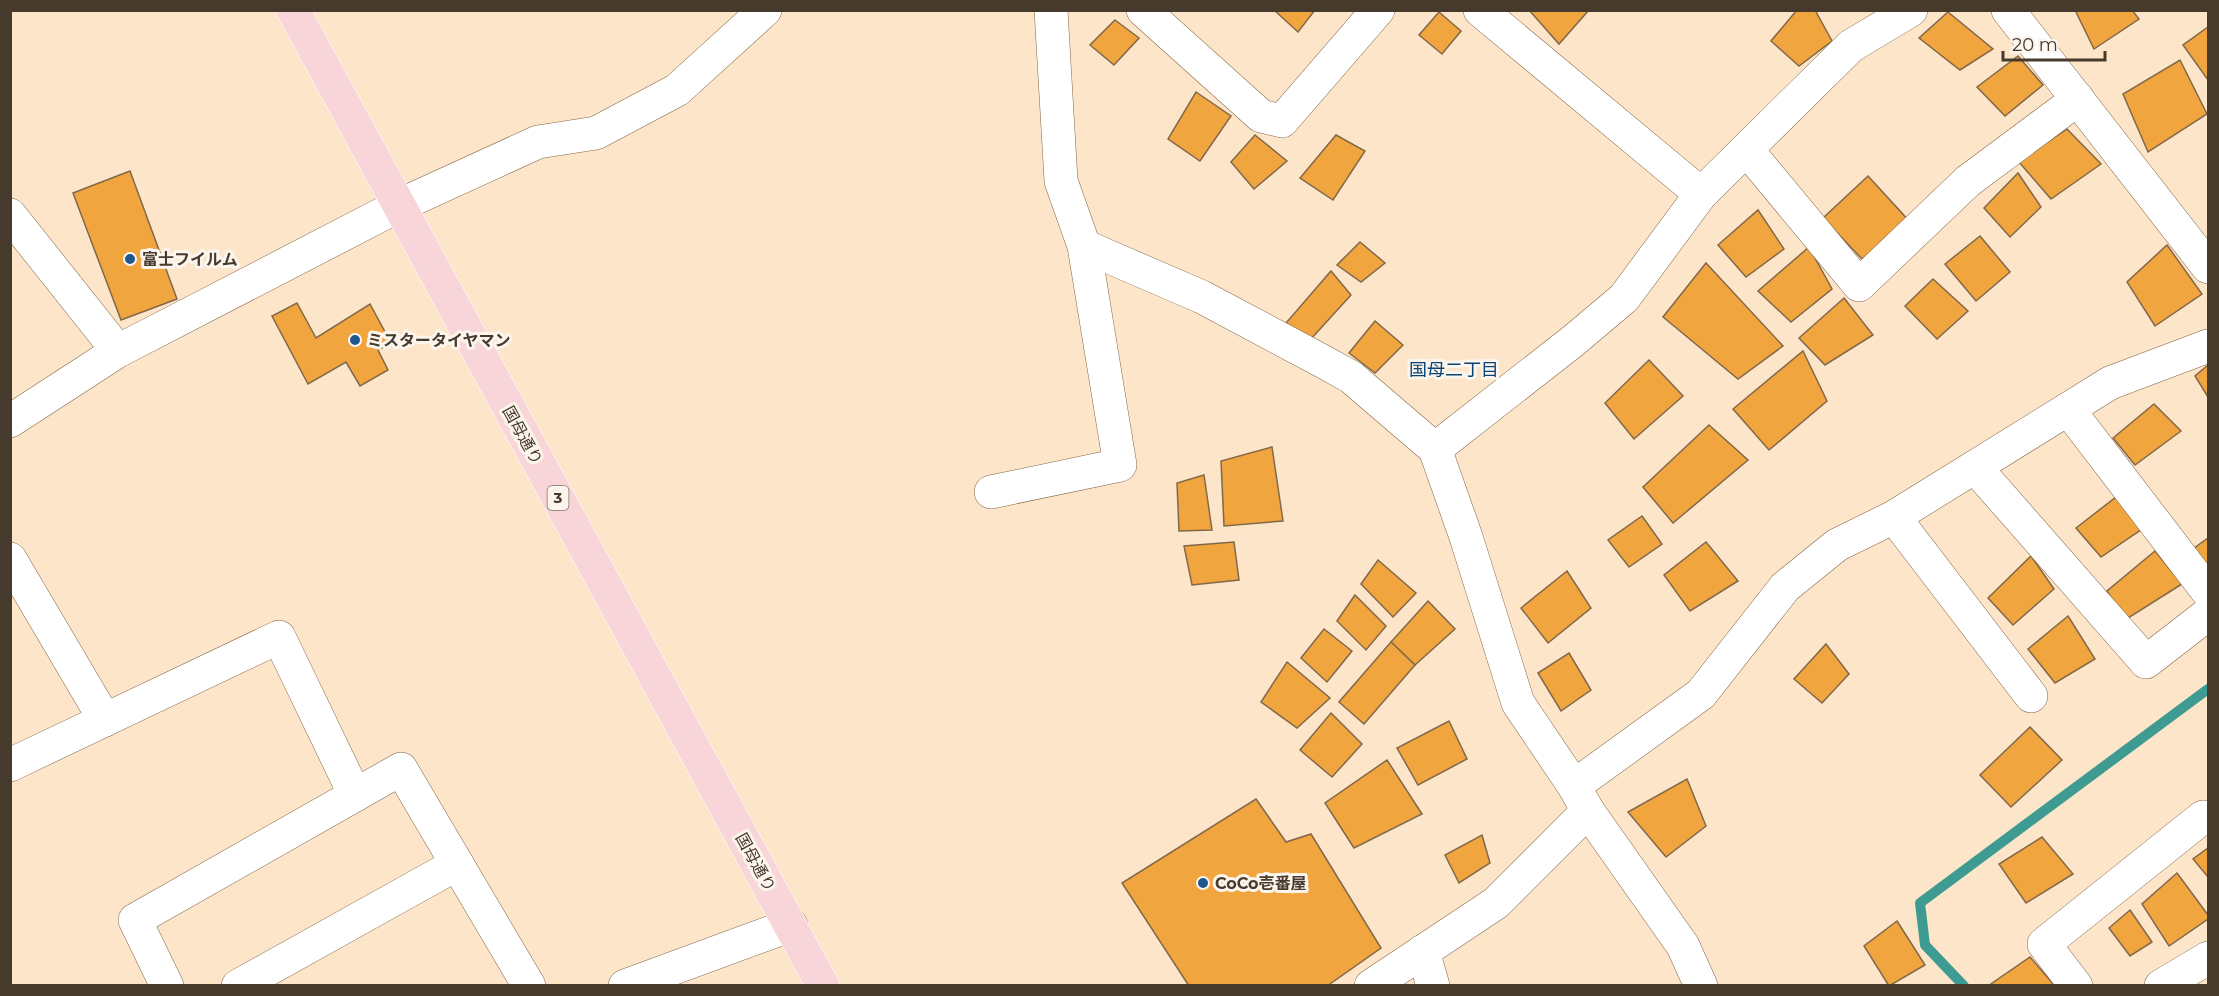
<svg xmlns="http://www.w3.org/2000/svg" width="2219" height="996" font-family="Montserrat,'Noto Sans JP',sans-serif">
  <rect width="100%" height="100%" fill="#fde5c9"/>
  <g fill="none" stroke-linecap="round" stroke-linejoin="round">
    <!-- stream -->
    <polyline stroke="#3e9b92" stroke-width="10" points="1964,986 1925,945 1920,903 2208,689"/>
  </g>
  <!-- building -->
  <g fill="#f0a53f" stroke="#826849" stroke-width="1.5">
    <polygon points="1274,10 1315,10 1298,32"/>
    <polygon points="1529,10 1589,10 1559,44"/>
    <polygon points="1797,10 1815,10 1832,41 1799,66 1771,41"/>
    <polygon points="2075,10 2132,10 2139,19 2094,49"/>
    <polygon points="1439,12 1461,31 1442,54 1419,35"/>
    <polygon points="1948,12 1993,49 1960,70 1919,38"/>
    <polygon points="1115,20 1139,38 1114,65 1090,45"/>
    <polygon points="2208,27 2208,80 2183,45"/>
    <polygon points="2018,56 2043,85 2005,116 1977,87"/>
    <polygon points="2180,60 2207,114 2148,152 2123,94"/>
    <polygon points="1196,92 1231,116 1200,161 1168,139"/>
    <polygon points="2067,129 2101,164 2051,199 2018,161"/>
    <polygon points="1255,135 1287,161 1254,189 1231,162"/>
    <polygon points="1336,135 1365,151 1333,200 1300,178"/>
    <polygon points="130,171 177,299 121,320 73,193"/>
    <polygon points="2018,173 2041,207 2010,237 1984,208"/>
    <polygon points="1868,176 1911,223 1862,259 1823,218"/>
    <polygon points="1758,210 1784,249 1746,277 1718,245"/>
    <polygon points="1980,236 2010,272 1976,301 1945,264"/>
    <polygon points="1360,242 1385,263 1361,282 1337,265"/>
    <polygon points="2167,245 2202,294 2155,326 2127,282"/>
    <polygon points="1809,247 1832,289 1791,322 1758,291"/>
    <polygon points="1706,263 1783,346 1738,379 1663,317"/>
    <polygon points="1331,271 1351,295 1310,340 1286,323"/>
    <polygon points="1933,279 1968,311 1937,339 1905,306"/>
    <polygon points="1844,298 1873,335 1825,365 1799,338"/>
    <polygon points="297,303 316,338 370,304 391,343 378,350 388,370 360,386 346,362 308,384 272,316"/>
    <polygon points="1375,321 1403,345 1375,373 1349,353"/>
    <polygon points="1803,351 1827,401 1769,450 1733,409"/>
    <polygon points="1649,360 1683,396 1634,439 1605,403"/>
    <polygon points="2208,365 2208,397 2195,376"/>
    <polygon points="2154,404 2181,431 2135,465 2113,438"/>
    <polygon points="1709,425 1748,460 1673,523 1643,487"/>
    <polygon points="1272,447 1283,521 1224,526 1221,461"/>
    <polygon points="1204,475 1212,530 1179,531 1177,483"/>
    <polygon points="2125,490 2151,523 2101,557 2076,528"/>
    <polygon points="1642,516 1662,544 1629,567 1608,540"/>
    <polygon points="2208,538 2208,569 2190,551"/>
    <polygon points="1234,542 1239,580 1192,585 1184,546"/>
    <polygon points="1706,542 1738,581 1690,611 1664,575"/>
    <polygon points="2155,551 2182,584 2125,620 2107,591"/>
    <polygon points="2031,556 2054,589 2013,625 1988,598"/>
    <polygon points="1378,560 1416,593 1393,617 1361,584"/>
    <polygon points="1567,571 1591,608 1548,643 1521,608"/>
    <polygon points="1355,595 1386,626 1366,650 1337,621"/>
    <polygon points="1428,601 1455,629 1415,665 1391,642"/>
    <polygon points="2068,616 2095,659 2055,683 2028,649"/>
    <polygon points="1324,629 1352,651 1327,682 1301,658"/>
    <polygon points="1391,642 1415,665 1364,724 1339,702"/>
    <polygon points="1826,644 1849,674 1822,703 1794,679"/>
    <polygon points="1569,653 1591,690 1561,711 1538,673"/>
    <polygon points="1287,662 1330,698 1297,728 1261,702"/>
    <polygon points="1331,713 1362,744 1332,777 1300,750"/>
    <polygon points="1449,721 1467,759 1418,785 1397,748"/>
    <polygon points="2030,727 2062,760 2011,807 1980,775"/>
    <polygon points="1387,760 1422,814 1354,848 1325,803"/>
    <polygon points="1687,779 1706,826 1666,857 1628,812"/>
    <polygon points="1256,799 1286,842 1311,834 1381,948 1327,986 1189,986 1122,883"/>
    <polygon points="1482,835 1490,863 1459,883 1445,855"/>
    <polygon points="2042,837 2073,874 2026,903 1999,864"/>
    <polygon points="2208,848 2208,877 2193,859"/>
    <polygon points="2177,873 2208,915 2208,919 2169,946 2142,904"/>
    <polygon points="2130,910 2152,942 2130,956 2109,928"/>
    <polygon points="1897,921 1925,965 1889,986 1864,946"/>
    <polygon points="2030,957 2055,986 1988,986"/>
  </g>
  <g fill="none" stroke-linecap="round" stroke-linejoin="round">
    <!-- minor casing -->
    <g stroke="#826748" stroke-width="34">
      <g id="minor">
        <polyline points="1143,10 1261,116 1282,121 1378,10"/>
        <polyline points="1480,10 1701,194"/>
        <polyline points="2008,10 2208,267"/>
        <polyline points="1747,150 1859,285 1968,181 2078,99"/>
        <polyline points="10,215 118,351"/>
        <polyline points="1084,246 1202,297 1324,362 1351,377 1435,449 1466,537 1518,703 1574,786 1588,811 1683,946 1701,986"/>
        <polyline points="2068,409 2208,592"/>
        <polyline points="10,421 118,351 398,206 538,142 596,133 677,90 765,10"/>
        <polyline points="1435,449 1573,341 1624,298 1701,194 1851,46 1911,10"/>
        <polyline points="1975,467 2146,662 2208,614"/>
        <polyline points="991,492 1120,465 1084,246 1061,181 1051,10"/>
        <polyline points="1894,517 2110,383 2208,346"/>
        <polyline points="10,559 105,720"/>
        <polyline points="10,765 279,637 355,795"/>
        <polyline points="1574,786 1701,694 1785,587 1837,545 1894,517 2031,696"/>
        <polyline points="1423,951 1433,986"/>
        <polyline points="167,986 135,920 401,769 529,986"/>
        <polyline points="238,986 457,864"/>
        <polyline points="625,986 791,925"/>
        <polyline points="1371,986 1496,903 1588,811"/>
        <polyline points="2076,986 2044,944 2203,817"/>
        <polyline points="2161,986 2208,958"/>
      </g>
    </g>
    <!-- major casing -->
    <g stroke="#fff" stroke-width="34">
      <polyline id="major" points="293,10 823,986"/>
    </g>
    <!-- minor -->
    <use href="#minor" stroke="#fff" stroke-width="33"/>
    <!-- major -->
    <use href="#major" stroke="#f8d5d9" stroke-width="33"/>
  </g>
  <!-- markers -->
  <g fill="#1e588f" stroke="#fcf5ee" stroke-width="2">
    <circle cx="130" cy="259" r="6"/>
    <circle cx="355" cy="340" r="6"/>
    <circle cx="1203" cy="883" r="6"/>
  </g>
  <g text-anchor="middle" stroke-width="6" stroke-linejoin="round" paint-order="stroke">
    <!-- shield labels -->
    <rect fill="#fcf5ee" stroke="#7d7267" stroke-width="1.5" x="547.5" y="486" width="21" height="24" rx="4.5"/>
    <g font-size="15" font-weight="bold" fill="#463a2d">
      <text x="558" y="503">3</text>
    </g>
    <!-- poi labels -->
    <g font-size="16" font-weight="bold" fill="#463a2d" stroke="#fcf5ee" text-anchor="start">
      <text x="142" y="265">富士フイルム</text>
      <text x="367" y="346">ミスタータイヤマン</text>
      <text x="1215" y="889">CoCo壱番屋</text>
    </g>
    <!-- street labels -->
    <g font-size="16" fill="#463a2d" stroke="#fcf5ee">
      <text transform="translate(523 435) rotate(61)" y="6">国母通り</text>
      <text transform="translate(756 862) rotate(61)" y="6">国母通り</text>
    </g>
    <!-- neighbourhood labels -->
    <g font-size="18" fill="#0b4374" stroke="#fcf5ee">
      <text x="1454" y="376">国母二丁目</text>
    </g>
  </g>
  <!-- border -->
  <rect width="2219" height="996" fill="none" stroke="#463a2d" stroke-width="24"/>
  <!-- scale -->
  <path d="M2003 51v9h102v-9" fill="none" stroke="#463a2d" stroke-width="3"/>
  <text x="2012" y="51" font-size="18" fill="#463a2d" stroke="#fcf5ee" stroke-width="4.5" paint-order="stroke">20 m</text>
</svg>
